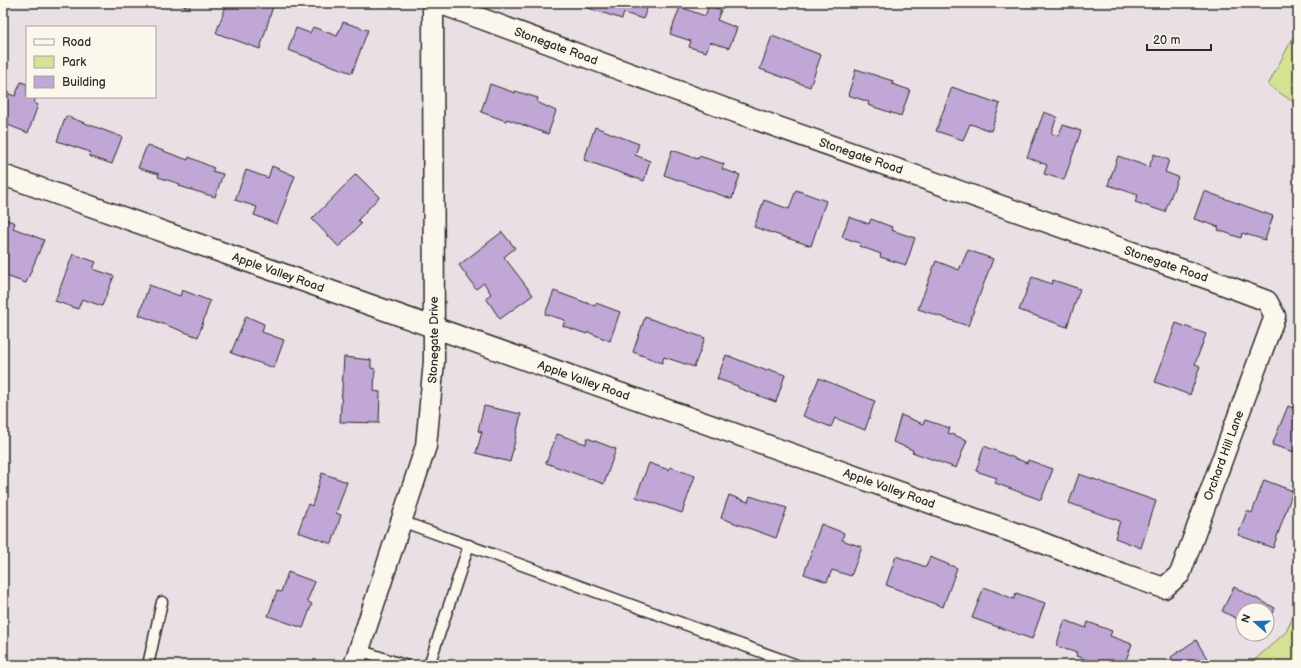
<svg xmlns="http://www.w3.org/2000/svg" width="1301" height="668" font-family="'Balsamiq Sans',sans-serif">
  <rect width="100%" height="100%" fill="#e9dfe5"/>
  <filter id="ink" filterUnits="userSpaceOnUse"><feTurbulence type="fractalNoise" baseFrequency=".025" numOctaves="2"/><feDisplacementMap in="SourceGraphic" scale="8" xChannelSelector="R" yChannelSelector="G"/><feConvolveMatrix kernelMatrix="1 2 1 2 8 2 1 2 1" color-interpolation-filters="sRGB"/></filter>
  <g filter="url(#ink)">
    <!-- green -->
    <g fill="#d5e193" stroke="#80865f">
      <polygon points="1298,28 1298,105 1268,85"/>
      <polygon points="1298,606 1298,665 1249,665 1286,632"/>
    </g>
    <!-- building -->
    <g fill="#c0a7d5" stroke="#2b2b2b">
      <polygon points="176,3 191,3 189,8"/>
      <polygon points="227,3 267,3 273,6 260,49 216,33"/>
      <polygon points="586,3 649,3 643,19 624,13 622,19 585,7"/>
      <polygon points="709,5 721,10 717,20 737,28 729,48 710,42 706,52 689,47 691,41 670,34 680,7 705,16"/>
      <polygon points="343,22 368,30 352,73 288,50 296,28 310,33 313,27 337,36"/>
      <polygon points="772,36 821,55 810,87 760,69"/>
      <polygon points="856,69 893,81 892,84 910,90 901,116 868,105 869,102 848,95"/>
      <polygon points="21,82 27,84 27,97 36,97 34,103 38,105 28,133 3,123 3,92 15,96"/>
      <polygon points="490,84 515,93 515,91 538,98 537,102 556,111 548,134 507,119 506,121 481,112"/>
      <polygon points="952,87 1000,104 991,131 970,124 963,140 936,131"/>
      <polygon points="1044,112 1057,117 1051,133 1058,136 1063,125 1081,131 1064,180 1044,174 1047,165 1027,157"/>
      <polygon points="66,116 122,137 112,164 89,156 90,152 57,141"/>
      <polygon points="595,127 639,144 635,155 650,161 644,181 584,160"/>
      <polygon points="147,145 188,160 189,157 214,168 212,171 223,174 215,197 179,186 180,184 158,177 159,174 138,168"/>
      <polygon points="672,150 698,159 699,156 724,164 722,169 740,175 732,199 664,175"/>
      <polygon points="1154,154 1169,160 1165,172 1178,177 1165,212 1135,202 1138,195 1108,185 1118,156 1149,167"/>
      <polygon points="272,166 295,176 277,224 254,215 257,207 235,200 246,170 268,178"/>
      <polygon points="356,174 379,197 358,220 361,224 339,247 312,219"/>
      <polygon points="796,190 826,201 811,246 754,227 764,200 789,209"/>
      <polygon points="1204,191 1273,216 1265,240 1242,233 1241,238 1218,230 1219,227 1194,219"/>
      <polygon points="849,217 869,224 871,219 892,227 891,230 915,238 906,265 880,257 881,254 859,246 860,243 842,237"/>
      <polygon points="3,218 15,223 13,228 44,240 26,283 3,275 3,268 6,259 3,258"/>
      <polygon points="502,232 515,248 504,257 533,295 500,319 486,298 491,294 484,283 476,289 459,265"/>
      <polygon points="968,250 993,259 968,326 918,309 936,261 959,270"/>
      <polygon points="73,254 96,262 93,269 114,276 102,306 82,299 78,309 55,301"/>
      <polygon points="1032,277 1052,284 1053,280 1080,289 1067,327 1019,310"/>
      <polygon points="149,285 180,296 182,290 210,301 198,337 139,315"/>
      <polygon points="554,291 595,306 596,303 620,312 610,341 588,332 587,334 563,326 565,320 545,314"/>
      <polygon points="246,316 264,324 262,332 284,340 274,368 231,353"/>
      <polygon points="645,317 705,338 694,367 664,357 662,363 633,352"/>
      <polygon points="1176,323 1206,334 1195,364 1200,366 1190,395 1155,382"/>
      <polygon points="726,355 767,371 768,369 785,375 776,402 738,388 738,386 717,379"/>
      <polygon points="344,357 371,360 371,368 375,369 374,391 380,392 379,423 340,422"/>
      <polygon points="819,378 875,401 865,430 835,418 831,427 803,416"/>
      <polygon points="1298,393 1298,453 1272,445 1288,406 1293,408"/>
      <polygon points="484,406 521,414 510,462 476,453 482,432 478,431"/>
      <polygon points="901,415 923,424 925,420 950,428 948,433 967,440 956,468 912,452 913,450 893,442"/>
      <polygon points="557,434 586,444 587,438 616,449 604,484 546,463"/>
      <polygon points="984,446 1027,463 1028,460 1053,469 1041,500 995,483 997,478 976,471"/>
      <polygon points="649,463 669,470 670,467 695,476 682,513 636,497"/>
      <polygon points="322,473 347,482 336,513 341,515 332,544 298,532 308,504 312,506"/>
      <polygon points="1079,474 1156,501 1141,548 1115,538 1120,521 1069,503"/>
      <polygon points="1264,480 1293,491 1273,548 1238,535 1247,511 1252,513"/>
      <polygon points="729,495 748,502 750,496 787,508 776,538 721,518"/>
      <polygon points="821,524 844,533 842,540 862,547 851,576 832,570 827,582 804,574"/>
      <polygon points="896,556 926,567 930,557 957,568 943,607 886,585"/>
      <polygon points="288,572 315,582 307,601 312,604 303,628 268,616 277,591 281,592"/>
      <polygon points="984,587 1014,599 1016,593 1045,603 1032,639 972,618"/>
      <polygon points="1234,587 1275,608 1267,622 1267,610 1243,610 1243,622 1222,611"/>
      <polygon points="1065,620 1086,628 1088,622 1112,631 1110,636 1132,644 1124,665 1102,665 1076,656 1077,653 1056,646"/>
      <polygon points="1196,640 1211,665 1167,665 1173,661 1171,657"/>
    </g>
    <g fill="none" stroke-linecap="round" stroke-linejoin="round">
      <!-- service casing -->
      <g stroke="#2b2b2b" stroke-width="13">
        <g id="service">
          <polyline points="401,521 797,665"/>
          <polyline points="359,650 404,665"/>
          <polyline points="148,665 162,602"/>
          <polyline points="429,665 469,545"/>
        </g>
      </g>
      <!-- minor casing -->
      <g stroke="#2b2b2b" stroke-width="23">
        <g id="minor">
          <path id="s1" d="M3,175L1038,541L1112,570L1164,588L1180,574L1275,316L1267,301L1214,281L721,107L439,3"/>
          <path id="s2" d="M354,665L426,446L434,361L433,3"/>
        </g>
      </g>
      <!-- service -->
      <use href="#service" stroke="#fbf7ec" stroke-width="10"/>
      <!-- minor -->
      <use href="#minor" stroke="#fbf7ec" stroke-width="20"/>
    </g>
  </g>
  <g text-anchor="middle" stroke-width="3" stroke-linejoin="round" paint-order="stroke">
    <!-- street labels -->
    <g font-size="12" fill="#2b2b2b" stroke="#fbf7ec">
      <text transform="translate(556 46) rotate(20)" y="4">Stonegate Road</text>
      <text transform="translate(861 156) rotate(19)" y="4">Stonegate Road</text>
      <text transform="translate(1166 264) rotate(19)" y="4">Stonegate Road</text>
      <text dy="4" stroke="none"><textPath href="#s1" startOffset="292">Apple Valley Road</textPath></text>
      <text dy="4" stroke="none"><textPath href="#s2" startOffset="337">Stonegate Drive</textPath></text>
      <text dy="4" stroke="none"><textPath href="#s1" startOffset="616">Apple Valley Road</textPath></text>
      <text dy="4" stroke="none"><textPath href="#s1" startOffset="1380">Orchard Hill Lane</textPath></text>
      <text dy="4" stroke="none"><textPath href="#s1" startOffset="940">Apple Valley Road</textPath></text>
    </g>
  </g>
  <!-- margin -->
  <rect width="1301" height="668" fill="none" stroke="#fbf7ec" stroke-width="16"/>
  <rect x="8" y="8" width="1285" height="652" fill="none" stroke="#2b2b2b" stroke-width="1.5" filter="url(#ink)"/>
  <!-- legend -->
  <rect x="26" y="26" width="130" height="72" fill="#fbf7ec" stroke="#a8a59f"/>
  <rect x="34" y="39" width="20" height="6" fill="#fbf7ec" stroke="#a8a59f"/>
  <text x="62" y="46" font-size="12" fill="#2b2b2b">Road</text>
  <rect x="34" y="56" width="20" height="12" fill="#d5e193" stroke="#a8a59f"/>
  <text x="62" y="66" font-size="12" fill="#2b2b2b">Park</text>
  <rect x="34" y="76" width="20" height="12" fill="#c0a7d5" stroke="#a8a59f"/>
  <text x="62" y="86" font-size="12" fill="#2b2b2b">Building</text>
  <!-- north arrow -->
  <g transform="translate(1255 622) rotate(290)"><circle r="19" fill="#fbf7ec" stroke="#a8a59f"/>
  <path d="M0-3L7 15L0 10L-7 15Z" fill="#1f6fb2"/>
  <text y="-6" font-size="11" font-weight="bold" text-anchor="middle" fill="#2b2b2b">N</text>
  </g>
  <!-- scale -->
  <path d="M1147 44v6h64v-6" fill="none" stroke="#2b2b2b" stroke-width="2"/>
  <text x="1153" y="44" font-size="12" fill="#2b2b2b" stroke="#fbf7ec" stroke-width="3" paint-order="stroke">20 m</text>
</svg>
